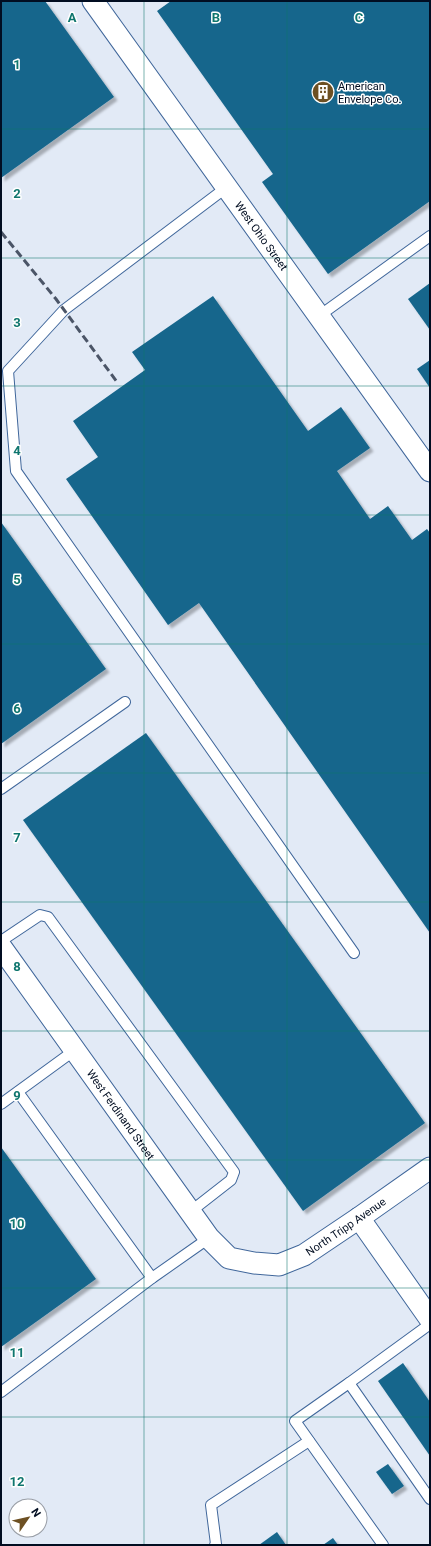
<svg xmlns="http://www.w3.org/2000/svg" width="431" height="1546" font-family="Roboto,sans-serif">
  <defs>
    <filter id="shadow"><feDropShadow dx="3.5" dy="3.5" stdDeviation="1" flood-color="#0004"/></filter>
  </defs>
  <rect width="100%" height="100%" fill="#e2eaf6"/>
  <!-- building -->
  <g fill="#17668c" filter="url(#shadow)">
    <polygon points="1,1 45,1 114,97 1,178"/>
    <polygon points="171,1 430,1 430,201 328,274 262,182 273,174 157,11"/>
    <polygon points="430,283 430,330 408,299"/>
    <polygon points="213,296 308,431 341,407 370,448 337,471 370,519 388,506 412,540 427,529 430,533 430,933 199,603 168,625 66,479 98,457 73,421 145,370 132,352"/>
    <polygon points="430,360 430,388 417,369"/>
    <polygon points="1,522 106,669 1,744"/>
    <polygon points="146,733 425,1123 303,1211 23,820"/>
    <polygon points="1,1147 96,1279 1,1347"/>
    <polygon points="403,1363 430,1402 430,1456 378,1381"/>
    <polygon points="388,1464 404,1486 392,1494 376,1472"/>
    <polygon points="277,1532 286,1545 259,1545"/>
    <polygon points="333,1538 338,1545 323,1545"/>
  </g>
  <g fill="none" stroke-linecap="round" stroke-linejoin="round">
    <!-- lane casing -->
    <g stroke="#40679b" stroke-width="12">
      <g id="lane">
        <polyline points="227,187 64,310 8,371 16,471 354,953"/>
        <polyline points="319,316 430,236"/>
        <polyline points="1,789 125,702"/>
        <polyline points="1,941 40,915 48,917 234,1172 231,1180 190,1212"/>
        <polyline points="18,1092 152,1278"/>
        <polyline points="1,1104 75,1050"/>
        <polyline points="430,1324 349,1383 430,1499"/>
        <polyline points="349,1383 295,1421 383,1545"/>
        <polyline points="1,1392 152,1278 209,1238"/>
        <polyline points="215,1545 216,1544 211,1505 309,1441"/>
      </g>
    </g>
    <!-- street casing -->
    <g stroke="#40679b" stroke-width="23">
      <g id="street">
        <path id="s1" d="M93,1L430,471"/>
        <path id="s2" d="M1,947L209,1238L229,1258L254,1263L279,1265L304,1255L359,1218L430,1168"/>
        <polyline points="359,1218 430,1319"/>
      </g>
    </g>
    <!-- lane -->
    <use href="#lane" stroke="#fff" stroke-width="10"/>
    <!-- street -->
    <use href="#street" stroke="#fff" stroke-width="21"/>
    <!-- rail -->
    <polyline stroke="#4b5567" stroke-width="3" stroke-dasharray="8 4" stroke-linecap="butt" points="1,232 56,299 117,382"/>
  </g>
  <!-- grid -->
  <path fill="none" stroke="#0f766e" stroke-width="1" stroke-opacity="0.55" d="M144,1V1545M287,1V1545M1,129H430M1,258H430M1,386H430M1,515H430M1,644H430M1,773H430M1,902H430M1,1031H430M1,1160H430M1,1288H430M1,1417H430"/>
  <!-- icons -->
  <defs>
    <g id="building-disc" transform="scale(1.15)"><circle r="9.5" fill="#6d5023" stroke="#fff"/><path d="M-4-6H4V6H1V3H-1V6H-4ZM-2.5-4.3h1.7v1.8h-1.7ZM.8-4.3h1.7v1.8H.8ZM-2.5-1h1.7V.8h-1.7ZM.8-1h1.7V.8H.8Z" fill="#fff"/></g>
  </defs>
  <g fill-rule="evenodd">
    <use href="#building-disc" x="323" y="92"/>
  </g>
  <g text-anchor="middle" stroke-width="3" stroke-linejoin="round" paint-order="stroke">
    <!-- poi labels -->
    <g font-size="11" fill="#010d21" stroke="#fff" text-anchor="start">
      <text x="338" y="90">American<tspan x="338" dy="13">Envelope Co.</tspan></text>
    </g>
    <!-- street labels -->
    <g font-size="11" fill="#010d21" stroke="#fff">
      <text dy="4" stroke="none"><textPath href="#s1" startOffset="289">West Ohio Street</textPath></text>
      <text dy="4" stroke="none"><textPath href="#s2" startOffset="206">West Ferdinand Street</textPath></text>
      <text dy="4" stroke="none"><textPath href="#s2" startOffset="514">North Tripp Avenue</textPath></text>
    </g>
  </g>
  <g font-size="13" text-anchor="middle" font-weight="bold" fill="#0f766e" stroke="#fff" stroke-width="3" stroke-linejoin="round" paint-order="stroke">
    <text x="72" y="22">A</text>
    <text x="216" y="22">B</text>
    <text x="359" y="22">C</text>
    <text x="17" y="69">1</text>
    <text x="17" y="198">2</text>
    <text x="17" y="327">3</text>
    <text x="17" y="455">4</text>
    <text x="17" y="584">5</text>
    <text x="17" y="713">6</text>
    <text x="17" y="842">7</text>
    <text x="17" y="971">8</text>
    <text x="17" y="1100">9</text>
    <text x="17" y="1228">10</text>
    <text x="17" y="1357">11</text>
    <text x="17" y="1486">12</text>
  </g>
  <!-- border -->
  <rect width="431" height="1546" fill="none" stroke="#010d21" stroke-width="4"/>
  <!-- north arrow -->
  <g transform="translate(28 1518) rotate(56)"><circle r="19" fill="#ffffff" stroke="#999ea6"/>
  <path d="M0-3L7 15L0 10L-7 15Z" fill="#6d5023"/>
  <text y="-6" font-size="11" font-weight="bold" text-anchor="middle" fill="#010d21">N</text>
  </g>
</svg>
